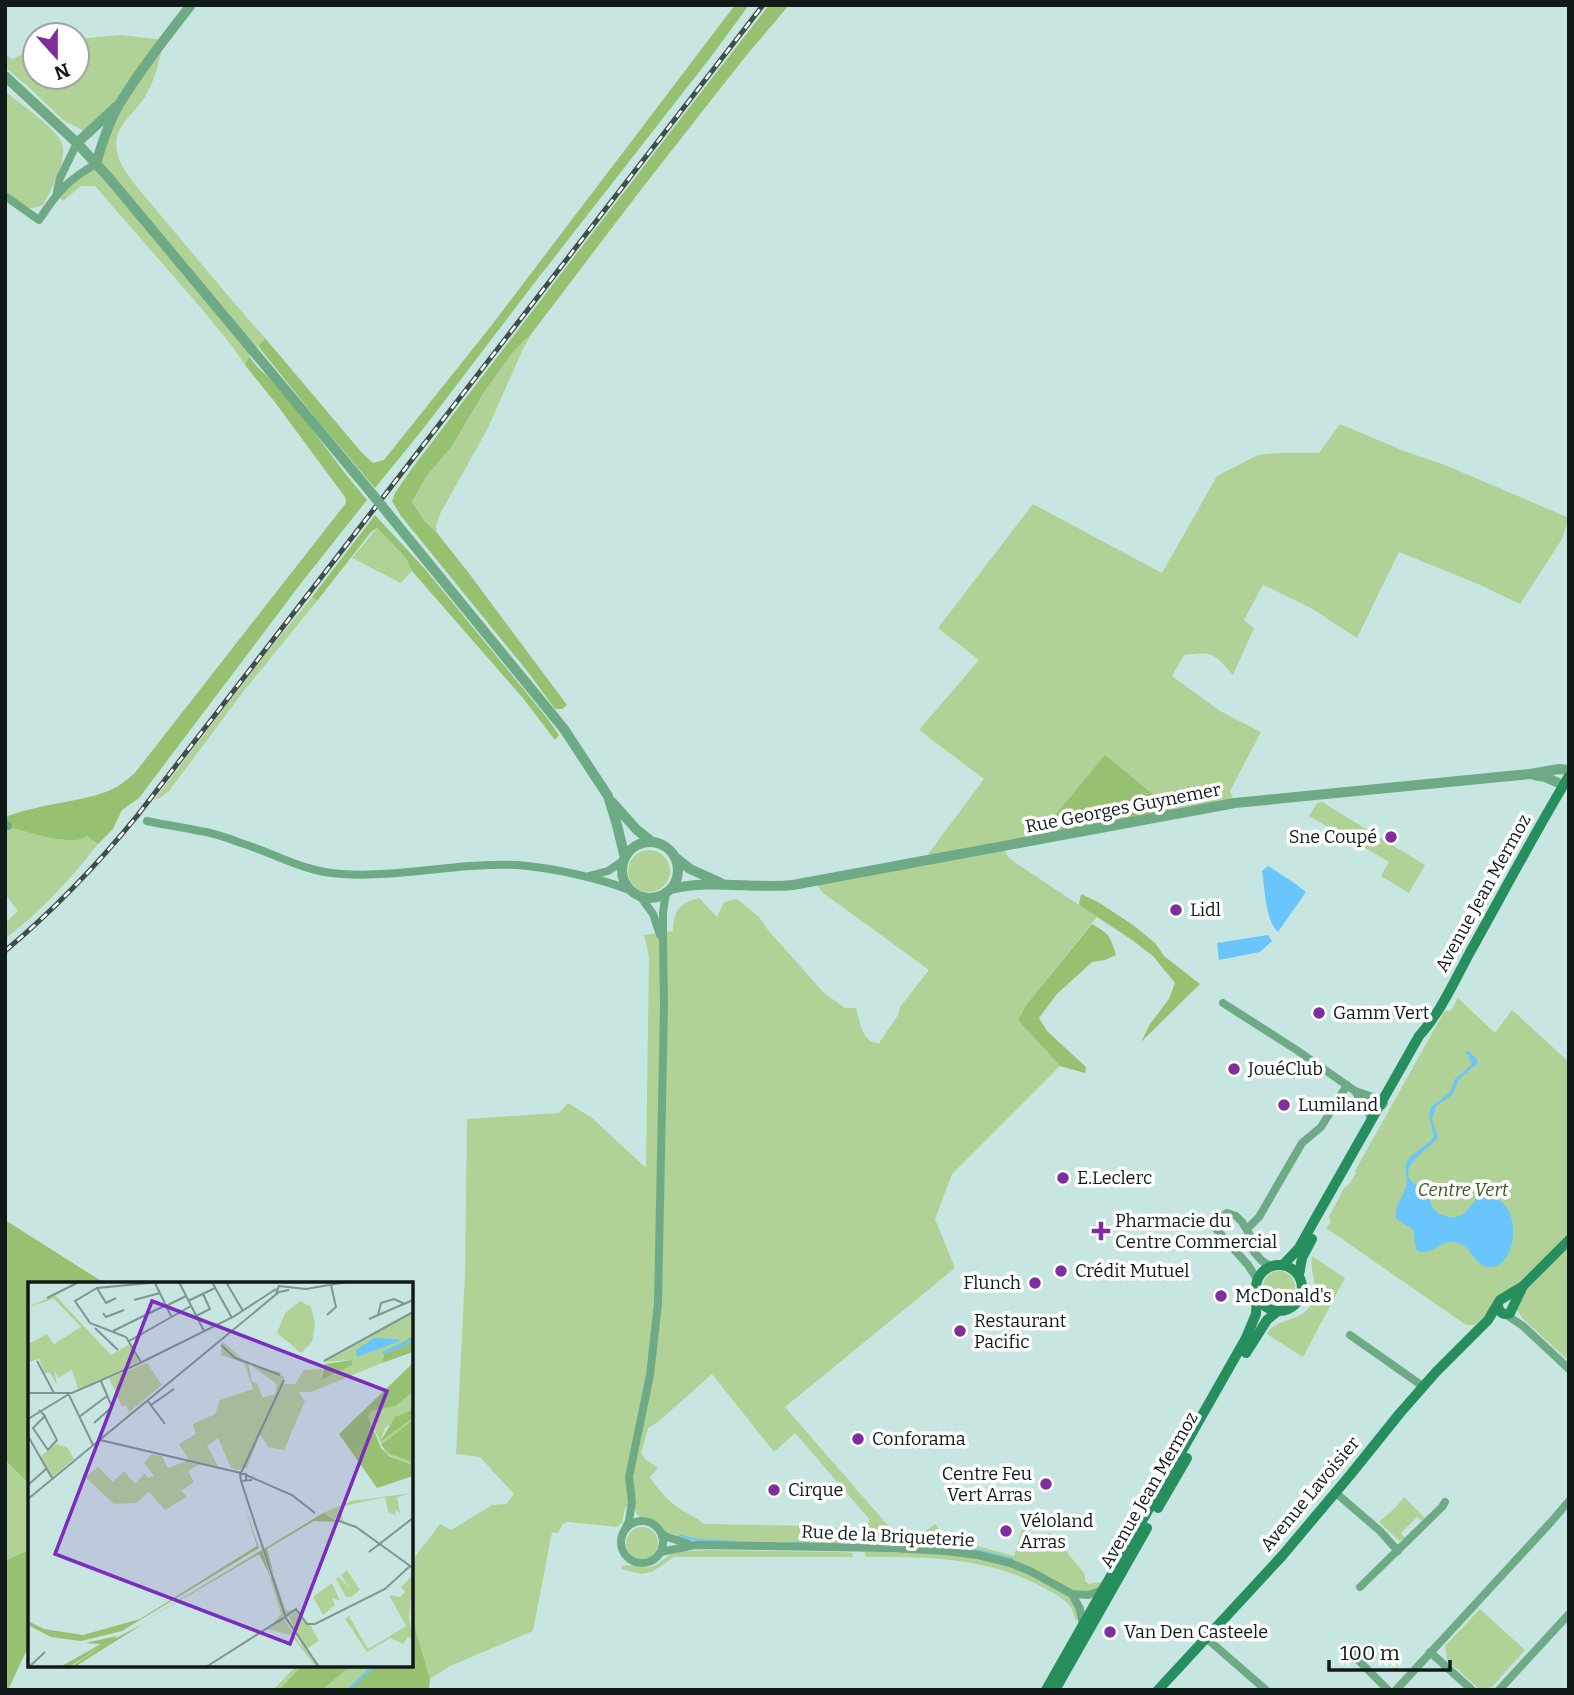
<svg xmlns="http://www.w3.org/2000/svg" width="1574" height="1695" font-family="Bitter,serif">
  <rect width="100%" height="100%" fill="#c8e6e1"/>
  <!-- green -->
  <g fill="#b1d297">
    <path d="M121,35L164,40C159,61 156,78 145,97C138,108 127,117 121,128C108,149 124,170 137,187L230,298L265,338L249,356L245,365L232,346L201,308L95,186H81L63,201L56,194L96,163L118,106L88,133L63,120L33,91L5,67V54L12,59L35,49V77H77V39Z"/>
    <path d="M5,91C19,103 56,128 62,143C68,159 51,191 43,205C24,212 21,207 5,196Z"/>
    <polygon points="532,333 523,349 488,428 440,514 436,526 437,533 423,519 412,502 426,477 452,446 484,392 513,352"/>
    <path d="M1340,424L1404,451L1445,465L1569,518L1562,539L1520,604L1478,584L1399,552L1357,638L1309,607L1263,585L1244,620L1254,628L1233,675C1215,654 1213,651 1184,655L1172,676L1220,711L1261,732L1230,791L1235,803L1002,847L1009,858L1019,865L1097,917L1027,1004L1018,1020L1060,1066L952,1174L935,1219L955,1268L785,1407L898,1537L915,1539L935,1524L946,1538L969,1542L971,1544L1014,1556L1023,1526L1031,1538L1040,1539L1050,1532L1085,1574V1581L1089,1584L1098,1582L1107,1583L1103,1590L1073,1594L1081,1616L1076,1621C1072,1602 1061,1597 1044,1588C988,1557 928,1557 866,1557L863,1548V1540L854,1530L866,1526L870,1520L795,1433L774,1452L712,1374L658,1422L648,1428L641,1453L645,1459L658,1468L650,1477C659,1492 673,1506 689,1514C695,1518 699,1519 704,1524L817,1526L840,1528L842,1540L840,1546L709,1542L687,1540L661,1533L653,1524L643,1521L637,1514L632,1503L625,1508L622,1523L617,1527L568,1522L563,1524L558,1533L552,1532L533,1631L450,1666L430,1679L411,1614V1562L440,1524L451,1530L492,1505L506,1504L514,1494L480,1457L456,1454L465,1274L467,1119L559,1113L568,1103L592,1118L646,1168L649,956L644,935L673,931C674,910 678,904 699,898L717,917L724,902L737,899L759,917L768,930L824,993L845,1008H856C860,1022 862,1043 879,1043L898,1015L900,1007L929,970L823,893L818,887L817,881L928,860L929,853L984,779L919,730L979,660L938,628L1033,504L1162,573L1217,476L1258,455L1278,453H1319Z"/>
    <polygon points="377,528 406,558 412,571 401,583 352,558"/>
    <polygon points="312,597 317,601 243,692 169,791 160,798 154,800 260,661"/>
    <polygon points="1322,802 1425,865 1409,893 1381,876 1389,862 1309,816 1317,803"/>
    <path d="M5,826L64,840L87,836L98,844C70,880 41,911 5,939V923L18,911L5,894Z"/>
    <circle cx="649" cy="871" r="21"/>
    <polygon points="1458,998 1495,1033 1512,1010 1569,1062 1569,1234 1480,1320 1474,1325 1466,1325 1326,1228 1331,1222 1329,1217 1344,1188 1350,1183 1356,1173 1355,1171 1445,1010 1449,1011 1452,1009"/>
    <polygon points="1569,1247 1569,1361 1522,1318 1517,1310 1523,1294"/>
    <path d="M1312,1256L1345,1278L1303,1357L1267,1334C1276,1316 1302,1325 1313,1301C1319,1286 1309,1271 1312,1256Z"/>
    <circle cx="1279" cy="1287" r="16"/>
    <polygon points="5,1460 30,1485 30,1549 5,1561"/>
    <polygon points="1404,1497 1425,1518 1422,1521 1417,1517 1401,1533 1405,1538 1399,1541 1379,1522 1396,1507"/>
    <circle cx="642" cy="1543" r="16"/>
    <path d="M680,1549L689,1551L708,1550L844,1552L852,1553L853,1557H674L652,1572L642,1574L621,1569L622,1566C633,1563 644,1571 656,1565C664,1560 670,1553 680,1549Z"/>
    <polygon points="1480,1609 1525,1650 1492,1687 1480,1690 1447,1660 1445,1646"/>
    <polygon points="297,1665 375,1665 348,1690 273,1690"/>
  </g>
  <!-- forest -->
  <g fill="#96c170">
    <polygon points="735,5 749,5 710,58 539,277 423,429 375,488 318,421 258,346 265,338 363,454 373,463 384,460 491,326"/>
    <path d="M769,5H789L745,57L643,187L532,333L513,352L484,392L452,446L426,477L412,502L423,519L437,533L468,572L567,705L562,709H555L528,672L401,516L392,501L395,493L410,471C529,315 648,160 769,5Z"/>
    <path d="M249,356C257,369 269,377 279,388C310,424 336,464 367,500L302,582L139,798L122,810L113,829L98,844L87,836C71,848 24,830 5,826V817C38,804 74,803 106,792C117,788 125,781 134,774L346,503L345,497L274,401L245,365Z"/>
    <polygon points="375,515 425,569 547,718 559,735 555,740 522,697 412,571 406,558 377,528 371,532 317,601 312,597"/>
    <polygon points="1105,755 1167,806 1172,814 1035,840"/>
    <polygon points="1081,894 1098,902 1133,925 1155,943 1164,956 1200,984 1141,1042 1150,1024 1169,999 1175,983 1153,956 1132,940 1079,905"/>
    <path d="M1092,924C1109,934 1110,935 1116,955L1105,960L1092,962L1057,994L1039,1018L1047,1031L1086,1067L1085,1073L1060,1066L1018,1020L1027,1004Z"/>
    <polygon points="5,1220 106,1284 30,1284 30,1485 5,1460"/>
    <polygon points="30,1549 30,1643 8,1690 5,1690 5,1561"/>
    <polygon points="411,1614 430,1679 429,1690 348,1690 375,1665 411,1665"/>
    <polygon points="303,1665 348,1665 348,1668 322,1690 279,1690"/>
  </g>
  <!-- water -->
  <g fill="#69c5fc">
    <path d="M1268,866L1293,882L1306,892L1278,932C1265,920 1265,889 1262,871Z"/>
    <polygon points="1268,935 1272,941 1260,952 1219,960 1217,943"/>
    <path d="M1468,1051L1477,1059V1064L1460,1078L1452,1095L1436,1106L1432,1119L1438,1137C1427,1152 1385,1173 1425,1190C1428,1195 1429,1201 1432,1206C1435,1211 1440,1215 1445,1216C1464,1222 1470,1205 1481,1194C1529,1196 1517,1272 1488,1267C1473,1265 1471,1243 1453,1242C1438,1241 1433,1256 1417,1251C1414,1244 1415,1237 1413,1229L1396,1219C1394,1205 1402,1200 1406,1187C1409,1178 1402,1169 1408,1160C1415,1150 1427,1146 1434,1137L1429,1115L1431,1107L1448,1094L1453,1086L1454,1080L1472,1064L1468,1055L1465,1052Z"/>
  </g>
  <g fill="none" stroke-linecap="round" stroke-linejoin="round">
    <!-- stream -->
    <g stroke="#69c5fc" stroke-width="2.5">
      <polyline points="680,1536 698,1540 736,1542"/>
      <polyline points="788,1543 809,1543"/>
      <polyline points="891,1544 966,1548 1012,1559"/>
      <polyline points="348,1690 375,1665"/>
    </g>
    <!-- minor -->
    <g stroke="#6faa87" stroke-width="8">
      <polyline points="57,192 60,178 77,143"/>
      <path d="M5,196L39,220C57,193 67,180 96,164"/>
      <path d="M147,821C165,825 182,827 200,831C214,833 228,838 241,843C277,854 303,872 342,874C385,877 428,869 470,866C486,865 503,864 518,865C553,868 600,878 632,891"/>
      <polyline points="5,826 8,826"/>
      <polyline points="589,876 608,871 624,860"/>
      <polyline points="640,896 653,914 660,935"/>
      <polyline points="1223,1003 1298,1051 1355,1091 1382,1100 1384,1103 1383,1105"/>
      <path d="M1355,1091C1360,1101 1371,1110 1371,1121"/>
      <polyline points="1247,1229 1259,1217 1302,1143 1321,1127 1347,1085"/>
      <polyline points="1257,1279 1248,1265 1217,1230 1213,1225 1218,1219 1227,1213 1236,1216 1242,1222 1251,1237 1254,1252 1262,1261 1271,1266"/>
      <polyline points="1505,1314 1523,1326 1569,1369"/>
      <polyline points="1350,1335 1424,1387"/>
      <polyline points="1336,1493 1380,1531 1398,1551"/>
      <circle cx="642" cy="1542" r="21"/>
      <polyline points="626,1527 629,1521 632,1502 629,1477 650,1375 658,1303 664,1005 663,941 663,913 666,892"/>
      <polyline points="662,1534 667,1537 689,1544"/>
      <polyline points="661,1552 695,1545 891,1548 946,1551 978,1555 1010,1563 1030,1571 1072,1594 1088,1595 1103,1590"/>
      <polyline points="1360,1587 1442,1507 1445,1502"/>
      <polyline points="1072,1594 1080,1609 1083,1626"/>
      <polyline points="1205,1637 1266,1690"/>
      <polyline points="1430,1652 1472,1690"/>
      <polyline points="1357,1653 1356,1658 1388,1690"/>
      <polyline points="1396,1690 1551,1522 1569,1501"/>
      <polyline points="1499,1690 1569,1614"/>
    </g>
    <!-- tertiary -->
    <g stroke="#6faa87" stroke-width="10">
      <polyline points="5,76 77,143 110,179 373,495"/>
      <polyline points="77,143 116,107"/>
      <path d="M96,164C102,143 109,121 120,103C141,69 166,37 191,5"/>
      <polyline points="382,506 564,729 608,796 617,825 625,858"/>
      <polyline points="1534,775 1545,777 1563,785"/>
      <polyline points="612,802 637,830 652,842"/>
      <circle cx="650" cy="870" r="28"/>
      <polyline points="676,858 690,869 721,883"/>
      <path d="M671,889C711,879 753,889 793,885L1235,803L1530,774L1559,769L1569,770"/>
    </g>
    <!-- secondary -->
    <g stroke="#278e5d" stroke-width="10">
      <circle cx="1279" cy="1288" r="23"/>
      <path d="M1283,1265L1299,1248L1314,1221L1419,1036C1440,1013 1454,982 1469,954C1502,895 1534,834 1569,776"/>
      <polyline points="1299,1275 1302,1258 1312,1239"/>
      <path d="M1498,1305C1498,1312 1504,1316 1510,1313L1523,1286L1569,1240"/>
      <polyline points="1246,1353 1267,1320 1278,1311"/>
      <polyline points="1158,1508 1187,1458"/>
      <polyline points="1046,1690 1246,1338 1256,1314 1257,1295"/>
      <polyline points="1055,1690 1147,1528"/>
      <polyline points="1158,1690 1282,1556 1351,1474 1400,1413 1436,1372 1488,1320 1500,1300 1523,1286"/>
    </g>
    <!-- rail casing -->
    <g stroke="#3e4e4b" stroke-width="5">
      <path id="rail" d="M5,951C54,910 97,865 137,816L763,5"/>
    </g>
    <!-- rail -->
    <use href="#rail" stroke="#fff" stroke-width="2.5" stroke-dasharray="8" stroke-linecap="butt"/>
    <!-- tertiary-bridge -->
    <polyline stroke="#6faa87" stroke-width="10" points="373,495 382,506"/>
  </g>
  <!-- markers -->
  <g fill="#802e9d" stroke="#fff" stroke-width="2.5">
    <circle cx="1391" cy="837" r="7"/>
    <circle cx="1176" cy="910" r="7"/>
    <circle cx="1319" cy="1013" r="7"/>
    <circle cx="1234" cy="1069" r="7"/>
    <circle cx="1284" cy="1105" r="7"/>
    <circle cx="1063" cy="1178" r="7"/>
    <path d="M1097.5 1220.5h7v7h7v7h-7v7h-7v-7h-7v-7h7z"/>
    <circle cx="1061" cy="1271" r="7"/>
    <circle cx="1035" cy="1283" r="7"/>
    <circle cx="1221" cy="1296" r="7"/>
    <circle cx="960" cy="1331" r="7"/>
    <circle cx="858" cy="1439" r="7"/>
    <circle cx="1046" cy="1484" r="7"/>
    <circle cx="774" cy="1490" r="7"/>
    <circle cx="1006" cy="1531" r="7"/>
    <circle cx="1110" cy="1632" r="7"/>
  </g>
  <g text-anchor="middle" stroke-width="7" stroke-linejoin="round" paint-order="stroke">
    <!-- street labels -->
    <g font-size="18" fill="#101b19" stroke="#fff">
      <text transform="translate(1123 808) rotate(-11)" y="6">Rue Georges Guynemer</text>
      <text transform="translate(1483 893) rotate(-61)" y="6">Avenue Jean Mermoz</text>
      <text transform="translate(1149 1490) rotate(-60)" y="6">Avenue Jean Mermoz</text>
      <text transform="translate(1310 1494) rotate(-50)" y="6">Avenue Lavoisier</text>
      <text transform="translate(888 1536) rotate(3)" y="6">Rue de la Briqueterie</text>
    </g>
    <!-- poi labels -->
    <g font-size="18" fill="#101b19" stroke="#fff" text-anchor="start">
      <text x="1377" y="843" text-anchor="end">Sne Coupé</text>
      <text x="1190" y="916">Lidl</text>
      <text x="1333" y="1019">Gamm Vert</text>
      <text x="1248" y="1075">JouéClub</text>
      <text x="1298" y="1111">Lumiland</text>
      <text x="1077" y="1184">E.Leclerc</text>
      <text x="1115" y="1227">Pharmacie du<tspan x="1115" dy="21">Centre Commercial</tspan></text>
      <text x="1075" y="1277">Crédit Mutuel</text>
      <text x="1021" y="1289" text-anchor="end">Flunch</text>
      <text x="1235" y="1302">McDonald's</text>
      <text x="974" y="1327">Restaurant<tspan x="974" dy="21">Pacific</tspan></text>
      <text x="872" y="1445">Conforama</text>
      <text x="1032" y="1480" text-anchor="end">Centre Feu<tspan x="1032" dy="21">Vert Arras</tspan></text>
      <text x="788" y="1496">Cirque</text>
      <text x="1020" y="1527">Véloland<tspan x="1020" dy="21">Arras</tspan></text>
      <text x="1124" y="1638">Van Den Casteele</text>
    </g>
    <!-- park labels -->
    <g font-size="18" font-style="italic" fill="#3a551e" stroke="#fff">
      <text x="1463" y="1196">Centre Vert</text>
    </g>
  </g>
  <!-- overview -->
  <g transform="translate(28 1282)">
    <rect width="385" height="385" fill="#c8e6e1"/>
    <path d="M27,13L83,73L102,62L111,80L50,107L44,88L30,96L26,87L29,103L21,90L17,92L11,77L0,80V62L19,52L26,62L53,45L26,17L0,25ZM272,19L283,25L287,41L284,60L273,71L249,51L257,31ZM385,31V54L357,69L354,81L283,110H271L277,119L256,168L240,165L232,152L219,186L209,188L203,186L190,156L179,164L190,184L173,181L160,189L166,200L154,208L158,215L137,228L121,210L108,221L86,222L57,195L70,185L85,200L96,189L107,202L117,191L120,196L126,194L116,181L124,172L134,174L140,186L161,178L151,162L168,152L165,142L187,132L192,118L225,107L216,81L193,73L194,59L221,83L224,100L229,101L235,116L247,112L249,102L224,84L256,91L249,92L257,95L254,102H267L276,88L294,87L293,98L323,83L324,78L297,80ZM119,81L134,103L101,130L98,123L94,125L81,96ZM385,110V128L357,146L353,158L385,136V183L358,172L340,134L344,129L367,124ZM28,162L40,166L46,177L24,195L12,175ZM385,211L369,215L372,231L368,228L367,233L360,230L357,215L312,225L316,241L295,231L323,219ZM319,288L332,308L323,315H318L308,297L311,295L321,306L313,293ZM385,293L381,337L385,358L380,355L375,362L362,356L339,370L317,337L321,334L340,367L367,351L378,344L361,313L372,315L377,310L373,305ZM246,294L258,329L264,328L256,337L276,368L261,335L267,329L283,344L291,359L278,367L293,385H288L263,353L240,347L253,332L242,296ZM304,301L312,319L304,316L307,323L295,333L285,315Z" fill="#b1d297"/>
    <path d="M385,54V70L354,81L357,69ZM324,78V83L293,98L297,82ZM385,81V110L367,124L344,129L340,134L353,166L361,174L385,183V194L349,206L311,152ZM385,128V136L352,160L367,135ZM385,138V180L362,172L353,163ZM217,225L231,266L94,349L53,359L23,355L0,343V339L16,347L55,353L112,337L229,264ZM295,231L311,240L286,239L239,267L246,294L236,267ZM234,268L243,296L231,272L115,340ZM115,342L48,384L43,385L77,362L41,385H32L73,362L57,361L89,354L86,357Z" fill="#96c170"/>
    <path d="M346,56L371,57L372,59L329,75L328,68Z" fill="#69c5fc"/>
    <path fill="none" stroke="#69c5fc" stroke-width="3.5" d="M355,71L383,59"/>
    <path fill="none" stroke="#7e9591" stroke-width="2" d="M151,0L176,49M184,0L204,36M198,0L215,29M127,1L143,34M69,6L78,21L88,16M248,11L251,4L278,7L319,0M19,16L51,0M106,18L132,11M160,19L187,6M138,24L158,14M75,31L78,35L96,28M299,33L308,25L303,3M350,33L353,21L366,17L377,22M168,34L182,27L175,12M341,37L385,18M67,46L90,68M85,49L138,23M101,59L163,24M193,63L207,76L252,93M9,79L26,111M296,79L385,30M113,80L98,55L62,41L47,19L69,6L132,0M108,83L205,35L248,7M0,111H44L110,82M41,113L65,163M119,118L137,142M123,123L146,107M11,128L17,134V135L29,158L20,168L5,146L17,134M51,135L79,114M0,137L41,112M66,141L84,125L73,99M0,154L24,196M72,158L213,191M213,191L256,98M218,193L264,213L287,231M218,198V192H212L213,199L224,198M213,199L258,336L291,385M0,203L18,187M0,217L251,10L261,8M308,238L328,245L385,286M341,270L385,236M250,340L268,327L279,342H287L357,307L382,284M1,385L17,370M178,385L252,338"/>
    <path fill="#7b2cbf" fill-opacity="0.15" stroke="#7b2cbf" stroke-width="3.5" d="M124,19L359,109L262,362L27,272Z"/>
    <rect width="385" height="385" fill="none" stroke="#101b19" stroke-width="3.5"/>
  </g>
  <!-- border -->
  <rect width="1574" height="1695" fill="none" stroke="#101b19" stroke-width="14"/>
  <!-- north arrow -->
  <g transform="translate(56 56) rotate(159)"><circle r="33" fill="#ffffff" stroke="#9fa4a3" stroke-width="2"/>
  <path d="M0-5L12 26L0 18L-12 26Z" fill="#802e9d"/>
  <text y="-10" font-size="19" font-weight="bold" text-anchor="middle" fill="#101b19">N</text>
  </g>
  <!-- scale -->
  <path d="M1329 1660v10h121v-10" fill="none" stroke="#101b19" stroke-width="3.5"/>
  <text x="1340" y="1660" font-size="21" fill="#101b19" stroke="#ffffff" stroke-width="5" paint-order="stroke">100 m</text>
</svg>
